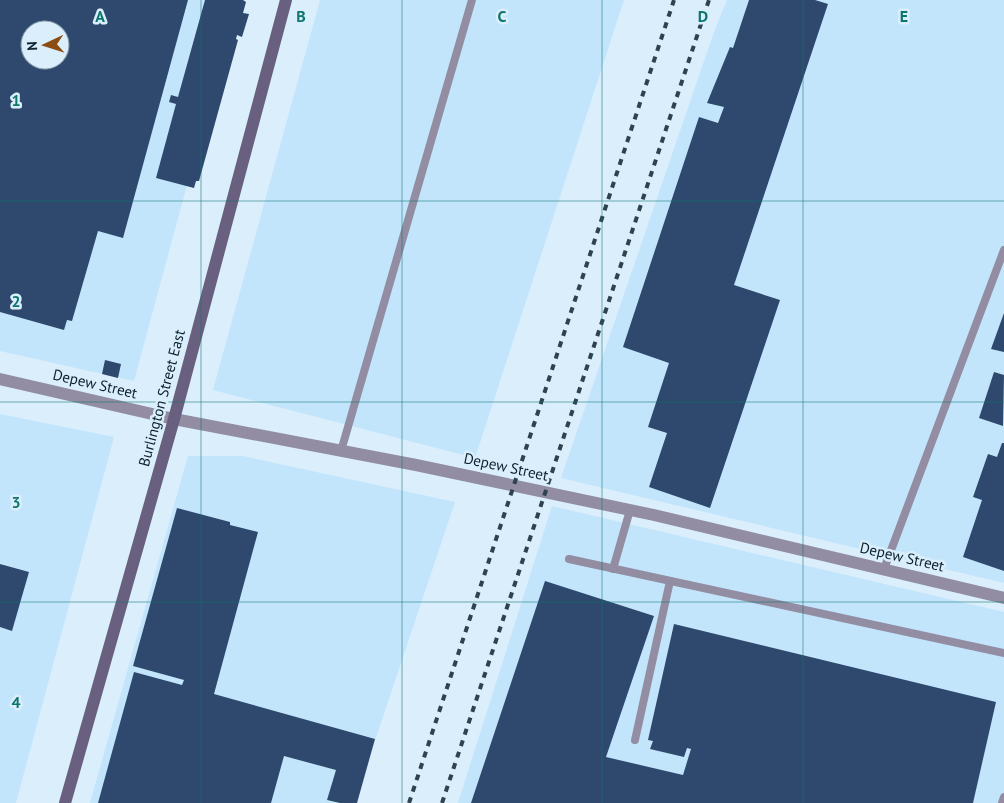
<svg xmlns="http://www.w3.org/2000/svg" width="1004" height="803" font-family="'PT Sans',sans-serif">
  <rect width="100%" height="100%" fill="#daeefc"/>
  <!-- built -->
  <g fill="#c2e5fc" fill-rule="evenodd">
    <path d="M0,0H237L134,381L0,351ZM30,30H60V60H30Z"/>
    <polygon points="320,0 624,0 475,458 213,390"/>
    <polygon points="727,0 1004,0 1004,583 561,478 714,32"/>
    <polygon points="0,414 114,437 16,803 0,803"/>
    <polygon points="188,456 243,456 455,502 354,803 90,803"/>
    <polygon points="552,506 1004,612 1004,803 458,803"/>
  </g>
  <!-- building -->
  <g fill="#2e496d" fill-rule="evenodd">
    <path d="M0,0H188L123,238L98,231L72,321L67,320L64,330L0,312ZM30,30H60V60H30Z"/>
    <polygon points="205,0 243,0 246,2 243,13 249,14 242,37 237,35 236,39 238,40 199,181 196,181 194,188 156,178 176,104 169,102 171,95 178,97"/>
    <polygon points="749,0 815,0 828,4 734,285 780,300 710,508 649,487 667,433 648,427 669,363 623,347 699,117 718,123 724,107 707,103 730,47 733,48"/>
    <polygon points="1004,313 1004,352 991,349"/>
    <polygon points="105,360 121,364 118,378 102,374"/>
    <polygon points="994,372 1004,375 1003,426 979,418"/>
    <polygon points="1002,443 1004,443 1004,571 963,557 982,500 973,497 988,454 997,457"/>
    <polygon points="177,508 230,522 230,525 258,532 214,694 375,739 357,803 340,803 327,800 336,770 284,756 271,803 98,803 134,672 182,685 184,680 133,666"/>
    <polygon points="0,564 29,572 12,631 0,627"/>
    <polygon points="545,581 654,616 606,757 683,775 691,749 687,748 684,757 650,749 653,741 648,740 674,624 996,702 973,803 471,803"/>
  </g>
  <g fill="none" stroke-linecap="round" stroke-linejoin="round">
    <!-- lane -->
    <g stroke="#928da2" stroke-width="8">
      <polyline points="341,451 472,0"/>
      <polyline points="569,559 1004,653"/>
      <polyline points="613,569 630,510"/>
      <polyline points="884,569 1004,250"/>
      <polyline points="635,740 670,581"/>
      <polyline points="1002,803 1004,797"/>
    </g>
    <!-- street -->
    <polyline stroke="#928da2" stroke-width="12" points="0,379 174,419 416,465 654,515 1004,598"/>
    <!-- secondary -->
    <polyline stroke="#68607e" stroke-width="12" points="65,803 174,419 286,0"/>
    <!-- rail -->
    <g stroke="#2e434f" stroke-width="4" stroke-dasharray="6 6" stroke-linecap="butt">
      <polyline points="409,803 674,0"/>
      <polyline points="442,803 709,0"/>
    </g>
  </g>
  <!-- grid -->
  <path fill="none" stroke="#0f766e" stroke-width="1" stroke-opacity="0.55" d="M201,0V803M402,0V803M602,0V803M803,0V803M0,201H1004M0,402H1004M0,602H1004"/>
  <g text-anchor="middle" stroke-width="5" stroke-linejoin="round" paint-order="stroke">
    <!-- street labels -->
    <g font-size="15" fill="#0c212d" stroke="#daeefc">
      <text transform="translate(95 384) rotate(13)" y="5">Depew Street</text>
      <text transform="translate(162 398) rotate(-75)" y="5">Burlington Street East</text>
      <text transform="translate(506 467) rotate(12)" y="5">Depew Street</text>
      <text transform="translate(902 557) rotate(13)" y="5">Depew Street</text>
    </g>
  </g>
  <g font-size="16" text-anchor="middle" font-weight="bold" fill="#0f766e" stroke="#daeefc" stroke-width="5" stroke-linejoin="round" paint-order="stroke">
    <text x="100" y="22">A</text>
    <text x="301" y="22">B</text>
    <text x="502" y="22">C</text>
    <text x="703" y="22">D</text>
    <text x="904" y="22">E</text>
    <text x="16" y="106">1</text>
    <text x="16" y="307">2</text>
    <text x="16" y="508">3</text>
    <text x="16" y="708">4</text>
  </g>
  <!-- north arrow -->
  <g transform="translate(45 45) rotate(266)"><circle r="24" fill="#daeefc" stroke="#889ca9"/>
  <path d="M0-4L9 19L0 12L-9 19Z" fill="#8c4d14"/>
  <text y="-8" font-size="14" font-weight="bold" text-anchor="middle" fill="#0c212d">N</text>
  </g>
</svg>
